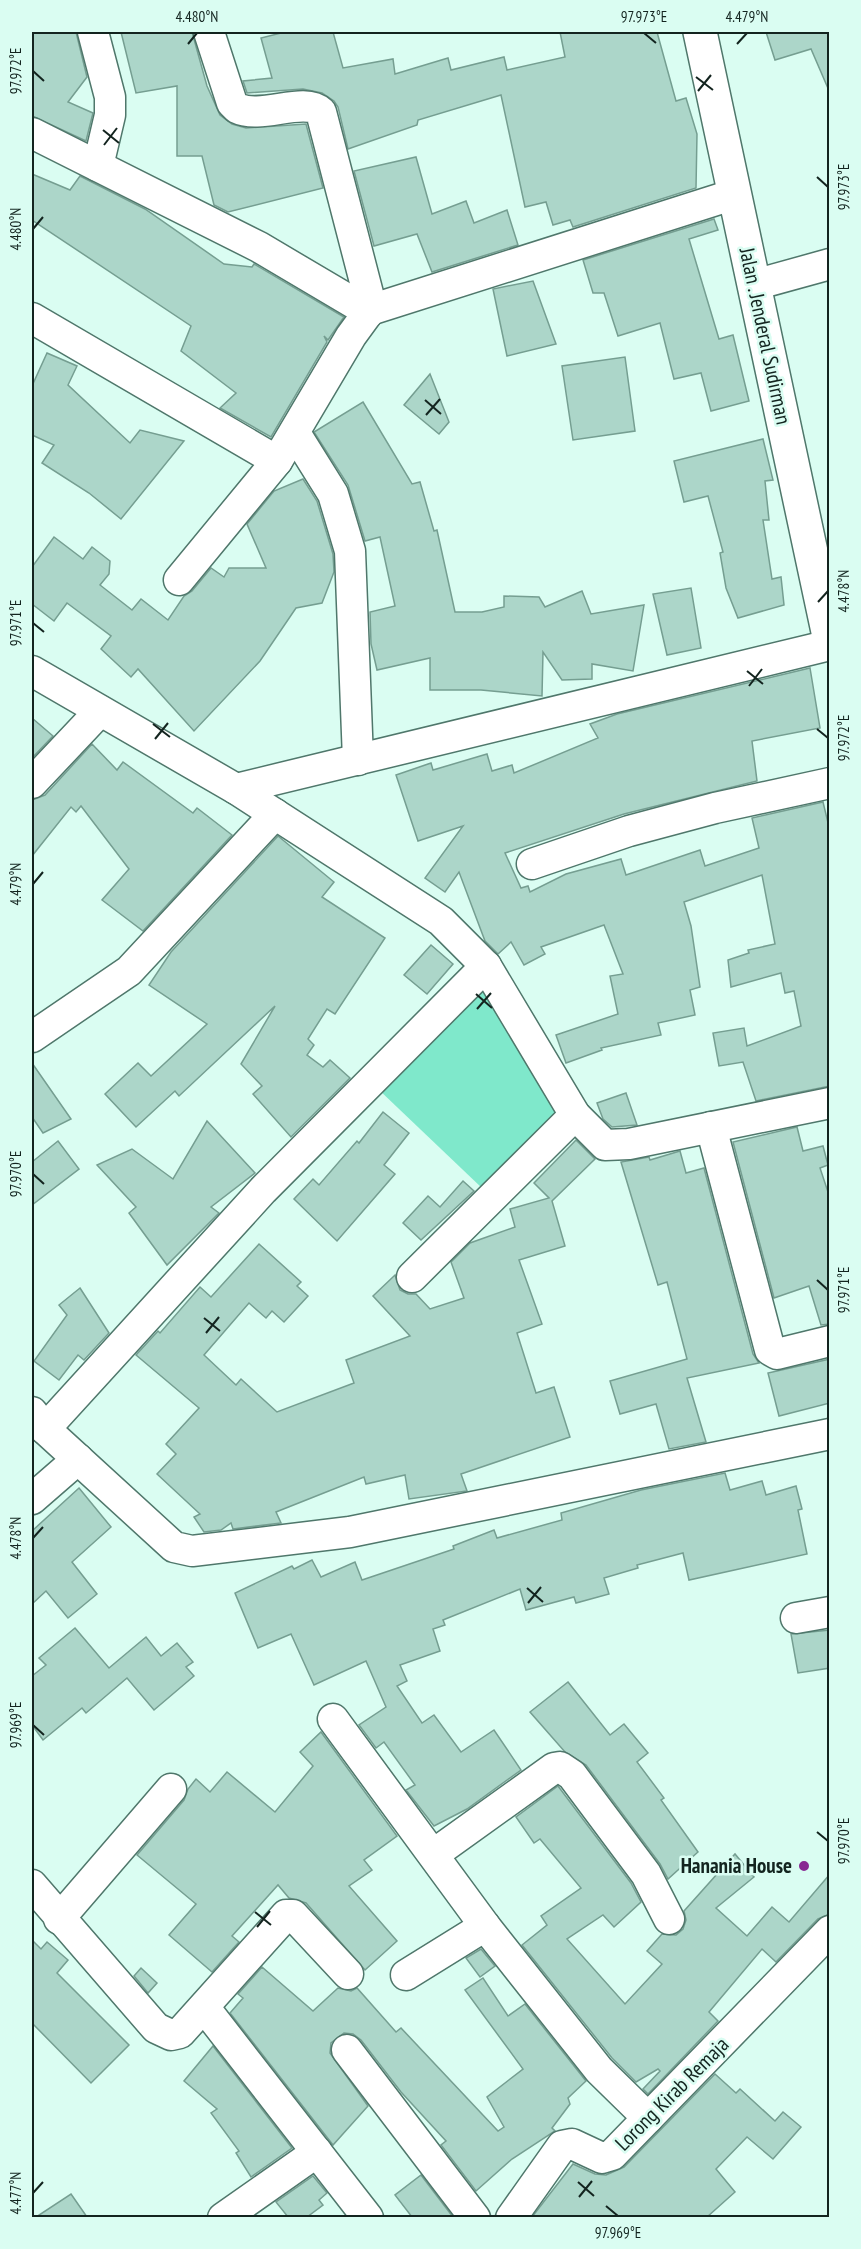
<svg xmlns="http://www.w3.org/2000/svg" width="861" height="2249" font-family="'PT Sans Narrow',sans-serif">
  <rect width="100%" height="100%" fill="#dafdf2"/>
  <!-- green -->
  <polygon fill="#7fe8cb" points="480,988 562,1114 483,1189 377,1088"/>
  <!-- building -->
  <g fill="#acd6c9" stroke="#759e91" stroke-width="1.5">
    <polygon points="32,32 76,32 87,77 68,102 93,113 86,141 32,116"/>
    <polygon points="121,32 192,32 207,86 220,115 232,124 246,128 306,124 323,188 228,212 214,205 202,156 177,156 177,86 136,93"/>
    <polygon points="285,32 333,32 343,68 393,59 395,74 448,58 451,70 504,57 507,70 565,57 560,32 657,32 676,101 686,98 697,134 696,188 573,227 570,220 553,225 546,202 525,207 501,95 418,120 417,125 348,149 338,107 334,101 322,93 303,89 247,93 243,81 272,78 261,38"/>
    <polygon points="766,32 830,32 830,93 811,49 775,60"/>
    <polygon points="416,157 432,214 466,201 474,223 507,210 518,245 432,272 417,234 374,246 354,171"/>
    <polygon points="32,174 70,190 80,176 145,209 224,264 252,267 254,264 344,317 328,340 324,336 327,342 271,437 220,408 236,393 181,351 191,326 32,220"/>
    <polygon points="714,219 718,230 689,239 719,339 733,335 749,401 711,411 701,373 674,379 660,323 618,336 604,293 593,293 583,260"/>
    <polygon points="533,281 556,344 507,356 493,289"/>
    <polygon points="47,353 77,366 68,385 130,443 140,430 184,441 121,519 89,493 42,463 54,445 32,435 32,386"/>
    <polygon points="625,357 635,431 573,440 562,366"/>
    <polygon points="430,374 449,422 439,434 404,405"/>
    <polygon points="363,402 412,484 420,482 434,531 437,530 455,612 482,612 504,607 504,596 539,597 545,607 582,591 591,614 644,605 633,671 592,664 592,679 562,680 543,652 542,696 481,690 430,690 430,658 377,670 371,644 370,612 395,606 380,537 365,541 348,485 314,432"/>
    <polygon points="763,439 773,480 765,481 769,520 763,520 772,579 781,577 784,605 738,618 726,588 720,553 723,552 708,496 684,502 674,461"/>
    <polygon points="303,479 317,501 333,554 334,572 322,603 296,608 260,661 194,731 138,669 131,677 101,649 111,636 67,603 54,621 32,604 32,567 54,537 83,559 92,547 110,561 109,574 100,585 132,610 141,599 168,620 184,596 192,591 211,568 224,577 229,568 266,568 247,524 274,491"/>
    <polygon points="691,588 701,648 667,655 653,594"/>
    <polygon points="810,668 820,728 752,741 757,781 624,814 505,853 521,888 528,886 530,892 566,874 621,859 626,875 700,850 705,866 759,848 752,818 823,802 830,831 830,1086 756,1101 743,1062 719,1066 713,1033 744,1028 747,1046 801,1026 794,991 785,993 781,973 731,987 728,960 749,953 748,950 775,944 762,875 684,902 691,926 700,987 690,990 695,1015 658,1023 661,1035 601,1048 602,1050 566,1063 556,1035 618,1014 610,976 623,974 604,925 541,947 545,954 524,965 511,942 498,954 485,941 459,872 445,892 425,878 463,826 418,841 396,775 431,763 433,770 487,754 492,771 512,765 514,773 598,738 590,724 617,714"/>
    <polygon points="32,718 53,736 32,758"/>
    <polygon points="92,744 117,770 123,762 193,813 197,808 232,835 143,931 102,900 129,869 81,806 76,812 71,807 32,856 32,800 45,795"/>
    <polygon points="278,836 334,882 322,897 385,938 335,1014 327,1009 308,1039 314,1045 307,1055 323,1067 330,1060 350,1078 291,1137 253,1094 262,1086 241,1064 275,1006 179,1096 175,1091 136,1127 105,1094 138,1063 151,1076 207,1024 149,985 171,952"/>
    <polygon points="431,945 453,964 427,994 404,975"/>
    <polygon points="32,1063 71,1119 43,1133 32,1117"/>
    <polygon points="626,1093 637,1125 612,1127 603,1119 597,1103"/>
    <polygon points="383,1112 409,1133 384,1165 395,1174 337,1241 294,1199 313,1179 319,1185 357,1141 359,1143"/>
    <polygon points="207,1121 255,1173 211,1207 219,1213 167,1265 129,1213 136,1207 97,1165 132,1149 173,1179"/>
    <polygon points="797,1127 803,1151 823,1146 828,1165 820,1168 830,1198 830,1324 821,1325 809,1286 774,1298 733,1142"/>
    <polygon points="576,1140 595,1159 552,1201 565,1246 519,1260 542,1324 517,1333 536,1393 554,1387 570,1437 461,1474 467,1491 409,1499 405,1475 366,1484 364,1477 276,1512 281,1523 233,1529 231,1523 221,1530 204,1532 194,1517 200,1514 157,1474 176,1454 166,1444 199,1408 136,1355 158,1331 160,1333 200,1287 211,1297 259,1244 301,1282 297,1286 308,1296 284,1322 272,1311 266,1318 249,1303 204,1355 236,1385 241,1379 277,1412 354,1383 346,1360 410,1336 373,1296 395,1275 400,1290 408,1294 416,1294 430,1309 464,1298 451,1262 470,1243 515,1227 510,1209 549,1198 534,1183"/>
    <polygon points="58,1141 79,1169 32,1205 32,1162"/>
    <polygon points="680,1151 686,1173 704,1168 753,1354 759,1363 687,1378 706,1442 669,1449 656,1404 620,1414 610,1381 687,1359 667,1282 658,1285 621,1162 649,1157 650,1160"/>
    <polygon points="463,1181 474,1191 421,1240 403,1223 428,1196 440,1207"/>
    <polygon points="80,1288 109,1333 84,1360 78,1355 59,1380 34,1361 67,1315 59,1305"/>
    <polygon points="830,1359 830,1403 779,1416 768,1373"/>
    <polygon points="725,1473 730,1490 762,1481 766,1495 796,1486 802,1509 798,1510 807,1554 689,1580 683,1553 637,1565 638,1568 604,1578 609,1594 576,1603 574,1597 526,1610 520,1589 443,1620 445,1625 433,1629 440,1651 400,1665 407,1681 397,1686 422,1723 434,1715 461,1752 494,1730 521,1770 467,1809 434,1826 406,1790 415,1785 384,1742 376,1748 359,1725 386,1707 366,1661 314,1685 291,1634 258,1648 235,1593 292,1566 294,1569 312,1560 321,1577 355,1562 362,1580 454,1549 453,1546 494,1530 497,1538 562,1520 561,1513 641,1490"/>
    <polygon points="79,1488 111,1527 72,1562 97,1594 68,1618 46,1591 32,1604 32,1531"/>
    <polygon points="75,1628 109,1668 146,1637 161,1656 177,1643 193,1662 186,1667 194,1676 154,1710 127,1678 86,1713 82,1708 43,1740 32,1725 32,1676 46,1665 39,1658"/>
    <polygon points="830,1630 830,1668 798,1673 791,1634"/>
    <polygon points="568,1682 610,1735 624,1724 648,1753 637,1762 664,1798 661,1800 698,1852 668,1879 660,1864 586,1765 565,1752 530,1712"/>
    <polygon points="321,1732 397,1836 364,1860 372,1870 349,1886 397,1941 365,1970 306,1903 289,1898 278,1885 232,1936 239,1942 212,1972 169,1935 196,1904 137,1855 184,1800 188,1789 196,1779 210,1792 227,1772 275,1812 313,1766 300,1752"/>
    <polygon points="558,1786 631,1883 641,1902 614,1927 603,1915 567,1939 625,2004 662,1964 647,1951 662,1934 676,1935 683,1929 686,1920 684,1911 735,1854 754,1877 716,1908 747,1936 772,1907 789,1922 830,1874 830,1914 818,1919 776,1962 762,1949 709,2012 718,2021 648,2094 643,2089 660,2071 658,2069 636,2082 612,2058 522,1945 547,1925 541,1916 581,1888 540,1839 534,1843 516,1817"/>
    <polygon points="32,1940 41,1949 47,1942 68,1960 57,1973 129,2045 91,2083 32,2023"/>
    <polygon points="481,1949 495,1966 480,1977 466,1958"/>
    <polygon points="262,1967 313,2011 338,1988 351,1991 357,1988 396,2032 401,2028 498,2131 504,2127 487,2097 523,2069 465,1990 483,1978 508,2016 525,2004 586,2081 568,2098 570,2104 552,2128 555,2131 512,2159 476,2191 441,2145 446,2141 401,2092 361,2040 353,2034 344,2033 331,2043 330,2053 368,2106 333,2145 230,2013 243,1998 238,1994"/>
    <polygon points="141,1968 157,1983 148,1993 134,1976"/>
    <polygon points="213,2046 292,2148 251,2177 236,2153 239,2151 211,2113 217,2109 184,2081"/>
    <polygon points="715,2074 736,2093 740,2089 775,2121 783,2112 801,2127 773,2159 747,2137 716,2169 735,2192 707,2217 532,2217 573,2164 595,2174 606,2175 624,2167"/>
    <polygon points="421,2175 453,2217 412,2217 395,2195"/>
    <polygon points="313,2176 327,2193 319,2200 323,2205 307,2217 288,2217 276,2202"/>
    <polygon points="71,2194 87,2217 36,2217"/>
  </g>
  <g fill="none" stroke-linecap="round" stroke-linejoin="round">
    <!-- minor casing -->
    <g stroke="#4f776b" stroke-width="33">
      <g id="minor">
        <polyline points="93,32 110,97 110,115 98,166"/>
        <path d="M209,32L232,103L237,108C261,120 304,96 321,112L372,309"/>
        <polyline points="32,133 259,247 369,312"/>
        <polyline points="754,285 830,264"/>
        <polyline points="32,318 277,461"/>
        <polyline points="295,433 333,494 350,551 358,760"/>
        <polyline points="179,580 277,461 351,336 370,310 735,194"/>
        <polyline points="32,671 236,789 441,921 486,966 575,1115 605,1145 629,1144 830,1103"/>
        <polyline points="32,783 100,711"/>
        <polyline points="236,789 830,645"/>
        <polyline points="532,864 629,831 715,808 830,783"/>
        <polyline points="32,1037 129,971 275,814"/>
        <polyline points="711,1127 770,1350 777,1354 830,1341"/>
        <polyline points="412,1277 575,1115"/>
        <polyline points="32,1412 45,1429 174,1547 192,1551 350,1532 830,1434"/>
        <polyline points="45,1429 263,1190 486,966"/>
        <polyline points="32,1499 78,1459"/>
        <polyline points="796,1618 830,1612"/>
        <polyline points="333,1719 485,1926 599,2070 648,2118"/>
        <polyline points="434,1854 554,1768 560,1767 572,1775 646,1874 669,1919"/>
        <polyline points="32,1885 156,2028 171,2035 180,2033 286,1915 293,1915 348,1974"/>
        <polyline points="59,1919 171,1789"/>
        <polyline points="406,1975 485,1926"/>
        <polyline points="204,2007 368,2218"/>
        <polyline points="347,2050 475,2218"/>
        <polyline points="223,2218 317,2152"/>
        <polyline points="511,2218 562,2146 572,2144 602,2158 612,2155 830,1931"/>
      </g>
    </g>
    <!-- tertiary casing -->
    <g stroke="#4f776b" stroke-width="36">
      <polyline id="tertiary" points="700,32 830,641"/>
    </g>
    <!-- minor -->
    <use href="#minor" stroke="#fff" stroke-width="30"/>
    <!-- tertiary -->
    <use href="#tertiary" stroke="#fff" stroke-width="33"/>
  </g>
  <!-- ticks -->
  <path fill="none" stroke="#13241f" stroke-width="2" d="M644,33L656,43M188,44L197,33M737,44L747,33M33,71L44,81M696,77L713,90M698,91L711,75M103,130L119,143M104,145L117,128M817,177L828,187M33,229L43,217M425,400L441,414M426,415L440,399M818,602L828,591M33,623L44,632M747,671L763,684M749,686L762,669M153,724L170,737M817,729L828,738M155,739L168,723M33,884L43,872M476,994L492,1008M477,1009L491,993M33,1174L44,1184M817,1280L828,1290M204,1318L220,1331M206,1333L219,1317M33,1538L43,1527M527,1588L543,1602M528,1603L541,1587M33,1725L44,1735M817,1832L828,1841M255,1912L271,1925M257,1927L270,1911M578,2182L594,2196M33,2193L43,2182M579,2197L592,2181M606,2206L618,2216"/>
  <!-- markers -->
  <circle fill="#882892" stroke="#dafdf2" stroke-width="2" cx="804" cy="1866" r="6"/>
  <g text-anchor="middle" stroke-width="5" stroke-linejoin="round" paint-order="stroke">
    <!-- street labels -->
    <g font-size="21" fill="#13241f" stroke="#dafdf2">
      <text transform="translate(765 336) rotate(78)" y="7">Jalan . Jenderal Sudirman</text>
      <text transform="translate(672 2094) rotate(-45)" y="7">Lorong Kirab Remaja</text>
    </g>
    <!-- poi labels -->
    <g font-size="21" font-weight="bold" fill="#13241f" stroke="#dafdf2" text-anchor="end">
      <text x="792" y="1873">Hanania House</text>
    </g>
  </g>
  <!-- border -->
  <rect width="861" height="2249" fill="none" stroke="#dafdf2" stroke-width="66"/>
  <rect x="33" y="33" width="795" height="2183" fill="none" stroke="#13241f" stroke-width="2"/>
  <g font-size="15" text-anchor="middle" fill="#13241f">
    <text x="197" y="22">4.480°N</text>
    <text x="644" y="22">97.973°E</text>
    <text x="747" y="22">4.479°N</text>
    <text transform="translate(16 71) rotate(-90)" y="5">97.972°E</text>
    <text transform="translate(844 187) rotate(-90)" y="5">97.973°E</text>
    <text transform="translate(16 229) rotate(-90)" y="5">4.480°N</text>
    <text transform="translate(844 591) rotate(-90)" y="5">4.478°N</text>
    <text transform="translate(16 623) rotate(-90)" y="5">97.971°E</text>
    <text transform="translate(844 738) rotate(-90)" y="5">97.972°E</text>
    <text transform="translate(16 884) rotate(-90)" y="5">4.479°N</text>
    <text transform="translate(16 1174) rotate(-90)" y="5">97.970°E</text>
    <text transform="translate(844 1290) rotate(-90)" y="5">97.971°E</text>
    <text transform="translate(16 1538) rotate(-90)" y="5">4.478°N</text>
    <text transform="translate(16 1725) rotate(-90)" y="5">97.969°E</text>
    <text transform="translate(844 1841) rotate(-90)" y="5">97.970°E</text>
    <text transform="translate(16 2193) rotate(-90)" y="5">4.477°N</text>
    <text x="618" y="2238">97.969°E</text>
  </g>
</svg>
